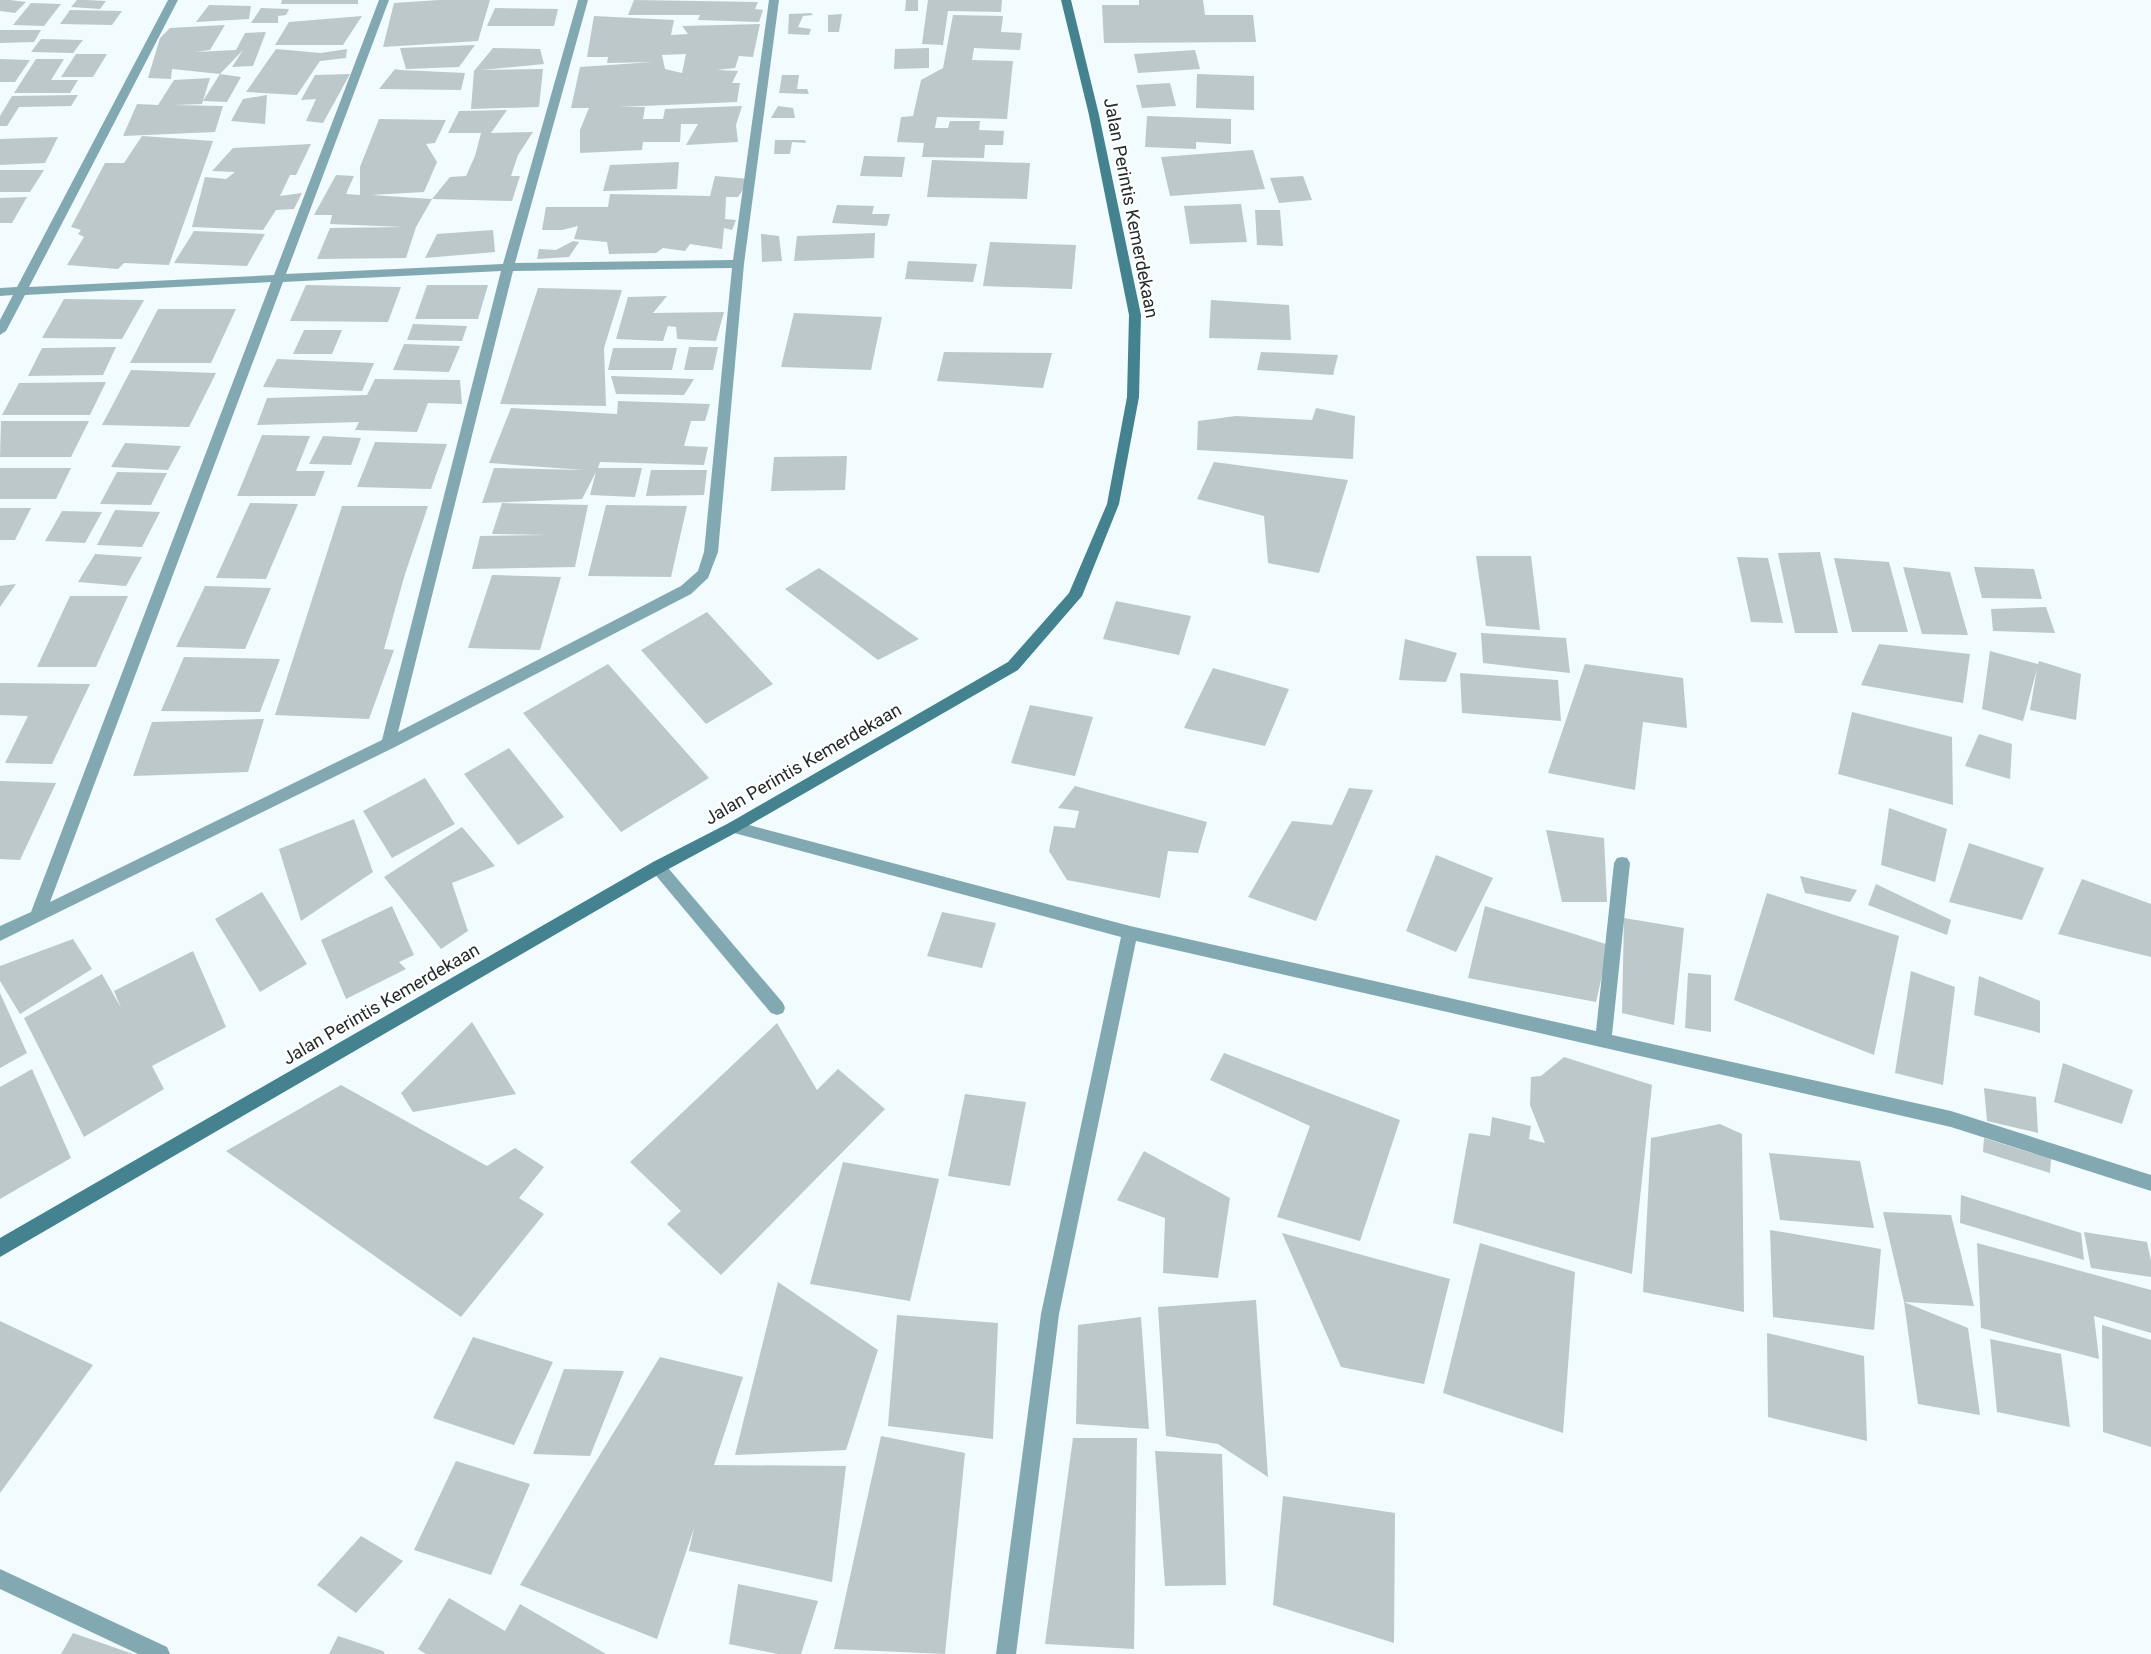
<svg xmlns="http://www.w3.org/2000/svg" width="2151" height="1654" font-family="Roboto,sans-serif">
  <rect width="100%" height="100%" fill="#f2fcfe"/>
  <!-- building -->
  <g fill="#bcc8ca" fill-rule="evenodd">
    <polygon points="0,0 10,0 26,2 15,13 0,11"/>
    <polygon points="77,0 87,0 106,1 100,9 71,7"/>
    <polygon points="282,0 358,0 358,4 281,4"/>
    <polygon points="439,0 490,0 478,41 383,47 394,3"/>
    <polygon points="634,0 758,2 755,9 763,10 759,22 698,20 700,15 628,15"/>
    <polygon points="906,0 918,0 918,11 905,11"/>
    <polygon points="928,0 1002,0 1001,12 948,11 943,45 922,44"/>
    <polygon points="1139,0 1203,0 1205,15 1253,15 1256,42 1104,43 1102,5 1139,5"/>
    <polygon points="31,3 61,4 44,26 13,25"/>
    <polygon points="209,5 251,6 249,19 196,22"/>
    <polygon points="261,8 289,9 286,15 278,16 278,23 251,23"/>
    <polygon points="495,8 558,9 554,26 487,26"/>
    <polygon points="70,10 122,11 112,25 60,24"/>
    <polygon points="811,13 813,15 803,16 798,27 811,29 809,35 788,34 789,14"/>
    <polygon points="842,14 839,32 828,32 828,15"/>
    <polygon points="953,15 1003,16 1001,32 1022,33 1020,50 974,48 972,60 1013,61 1007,119 937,117 935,128 948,128 950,121 980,121 979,130 1004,131 1003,145 985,145 984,158 922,157 924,143 897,142 901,117 913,116 921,80 943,68"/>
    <polygon points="362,16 343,45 275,45 289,22"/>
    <path d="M594,16L674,20L671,35L688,34L682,26L760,24L753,57L739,56L735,68L717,70L738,71L732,83H740L737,102L618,107H645L643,119H663L665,109L742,106L736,125L738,142L686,145L698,124H681L680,142H643L642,150L580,153V130L589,108H571L580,67L653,62L607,63L608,57H587ZM686,54L682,73L665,69L662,55Z"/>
    <polygon points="225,25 210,50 195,52 236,50 245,33 266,32 253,66 232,67 243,50 220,74 172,69 171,79 148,78 160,38 170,28"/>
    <polygon points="0,30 41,30 34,42 0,43"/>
    <polygon points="41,39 83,40 73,53 31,52"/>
    <polygon points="475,45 459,67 406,69 400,48"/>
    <polygon points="493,48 540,49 544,64 481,70 543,69 539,107 471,109 474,71"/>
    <polygon points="929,48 929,68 894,69 895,49"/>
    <polygon points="276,49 321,53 347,49 346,58 320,61 297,95 246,92"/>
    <polygon points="1195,50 1200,69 1138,73 1134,54"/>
    <polygon points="76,54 107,54 93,77 61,77"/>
    <polygon points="0,59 30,60 15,82 0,82"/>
    <polygon points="36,59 64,59 51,80 78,80 70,93 14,93"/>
    <polygon points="395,69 400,70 465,73 461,90 379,89"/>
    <polygon points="220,74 241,77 227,102 203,101"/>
    <polygon points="350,74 323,123 306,121 316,99 301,100 315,75"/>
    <polygon points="1197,74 1254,76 1254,110 1196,108"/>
    <polygon points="782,75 799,75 797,89 807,89 809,94 779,93"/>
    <polygon points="210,78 202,104 174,105 223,106 215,132 123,136 137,104 158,105 174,80"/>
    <polygon points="1170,83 1176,106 1142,108 1136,85"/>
    <polygon points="78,95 71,106 19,107 7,126 0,126 0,116 12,96"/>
    <polygon points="267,95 265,124 231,121 243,99"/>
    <polygon points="778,106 793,108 795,118 771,118"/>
    <polygon points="507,110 491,133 533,132 518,155 511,176 520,176 512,201 432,199 416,227 406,258 317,259 330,228 403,227 330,224 332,215 314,215 336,175 354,176 346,194 360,195 360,167 379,119 446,120 435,143 426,144 437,162 424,192 371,195 432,199 450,177 466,176 475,156 481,133 448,133 459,111"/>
    <polygon points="1147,116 1231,119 1231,144 1196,142 1196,149 1145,147"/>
    <polygon points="142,136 213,141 169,265 124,263 118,269 67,265 84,237 78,234 81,230 71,227 105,163 124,163"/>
    <polygon points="58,137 45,163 0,165 0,139"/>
    <polygon points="775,140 805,140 806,143 792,142 790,154 774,154"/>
    <polygon points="311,144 296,175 290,175 280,196 302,193 294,209 276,210 263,230 192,227 205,177 226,179 235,172 212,171 233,148"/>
    <polygon points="1253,150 1265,189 1170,196 1161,157"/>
    <polygon points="864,156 905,157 902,177 860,176"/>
    <polygon points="932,160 1030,163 1027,199 927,197"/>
    <polygon points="679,162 677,189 603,191 610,165"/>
    <polygon points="0,170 44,170 30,192 0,192"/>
    <polygon points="715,176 750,179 738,197 726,197 725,219 736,220 732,230 724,228 722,249 690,244 685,251 663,248 656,253 609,254 607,242 574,239 578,226 562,230 542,230 546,207 608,207 610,194 710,196"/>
    <polygon points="1303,176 1312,200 1279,203 1270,178"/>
    <polygon points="27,197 12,223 0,223 0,198"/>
    <polygon points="1241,204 1247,242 1190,244 1184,206"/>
    <polygon points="837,205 874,206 872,214 890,214 887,226 832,223"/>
    <polygon points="1255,210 1280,210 1283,246 1257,245"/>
    <polygon points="493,230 495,252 425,258 437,234"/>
    <polygon points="194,231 265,234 247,266 174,263"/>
    <polygon points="875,233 874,258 794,261 797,236"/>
    <polygon points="761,234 779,236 782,261 762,262"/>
    <polygon points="573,241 579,242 569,257 537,259 539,249 556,250"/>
    <polygon points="990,242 1076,245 1072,289 983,286"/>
    <polygon points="908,261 977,264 973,282 905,279"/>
    <polygon points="306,285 401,287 388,322 290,321"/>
    <polygon points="427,285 488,285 478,319 415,319"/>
    <polygon points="538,288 622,290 604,348 606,406 500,404"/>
    <polygon points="667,296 653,313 724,312 716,341 677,339 676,327 668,326 663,341 616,339 628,297"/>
    <polygon points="64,299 144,300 122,339 42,338"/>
    <polygon points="1211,300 1289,305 1291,340 1209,338"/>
    <polygon points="158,309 236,309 211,363 130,363"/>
    <polygon points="794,313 882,317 871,370 781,367"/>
    <polygon points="413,324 467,326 462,341 407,340"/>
    <polygon points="304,330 342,330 332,354 293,354"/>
    <polygon points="404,344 460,346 449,372 393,370"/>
    <polygon points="116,347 103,375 28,376 42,348"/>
    <polygon points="689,347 718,347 713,370 684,370"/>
    <polygon points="613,348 677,348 672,370 608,370"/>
    <polygon points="944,352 1052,353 1043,388 937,381"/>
    <polygon points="1261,352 1338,355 1333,375 1257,370"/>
    <polygon points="277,359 374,363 362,391 263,387"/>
    <polygon points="131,370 216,373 189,427 102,425"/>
    <polygon points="611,376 694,379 684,395 616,394"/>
    <polygon points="375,379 460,380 462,404 428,403 417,432 355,430 359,422 257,425 267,398 367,395"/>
    <polygon points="106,382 90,415 2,415 19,383"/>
    <polygon points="618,401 710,404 705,421 691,421 684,446 708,447 704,465 600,462 598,468 642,468 635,497 590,495 596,472 582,499 482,503 494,468 584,470 489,463 511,408 617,414"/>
    <polygon points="1316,408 1355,416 1353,459 1197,450 1198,421 1236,416 1312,420"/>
    <polygon points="1,421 89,421 71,457 0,457"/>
    <polygon points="262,435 310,436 296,471 325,471 315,496 237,496"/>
    <polygon points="323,436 361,438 351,465 309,464"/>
    <polygon points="375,442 447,444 431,489 357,487"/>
    <polygon points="125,443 181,446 168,470 111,467"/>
    <polygon points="847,456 845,490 771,491 774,457"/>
    <polygon points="1214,462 1348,480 1319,573 1268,563 1264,516 1197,499"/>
    <polygon points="0,468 71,468 56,499 0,499"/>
    <polygon points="651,470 707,470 704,495 646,496"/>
    <polygon points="117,472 167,473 151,505 100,504"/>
    <polygon points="250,503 298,504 266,579 216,578"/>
    <polygon points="502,503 588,505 575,567 472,569 480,536 548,535 492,534"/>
    <polygon points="606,505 687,506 671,577 588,576"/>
    <polygon points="342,506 428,506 405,574 384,649 394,650 369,719 275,715"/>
    <polygon points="0,508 31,508 15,540 0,540"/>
    <polygon points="115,510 160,512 142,547 97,545"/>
    <polygon points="62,511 102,512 85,543 45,541"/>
    <polygon points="1820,552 1838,633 1795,633 1778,553"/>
    <polygon points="95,554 142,557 126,586 78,582"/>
    <polygon points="1476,556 1531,556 1540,630 1486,626"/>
    <polygon points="1737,557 1768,558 1783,623 1751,622"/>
    <polygon points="1834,558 1889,562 1908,632 1852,632"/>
    <polygon points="1903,567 1950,572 1968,635 1922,634"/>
    <polygon points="1974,567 2034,569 2042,599 1982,598"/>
    <polygon points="819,568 919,639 878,660 785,589"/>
    <polygon points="492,575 561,577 540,650 468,648"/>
    <polygon points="16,584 0,607 0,586"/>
    <polygon points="205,586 271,588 245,649 176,647"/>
    <polygon points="70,596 128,596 96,667 37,667"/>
    <polygon points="1116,601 1191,616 1179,655 1103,639"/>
    <polygon points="2046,607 2055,633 1993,631 1991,609"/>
    <polygon points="707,612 773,684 706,724 641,650"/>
    <polygon points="1481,633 1566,638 1570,673 1483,663"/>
    <polygon points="1405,639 1457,653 1446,682 1399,680"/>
    <polygon points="1879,644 1970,654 1963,703 1861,685"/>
    <polygon points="1990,651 2038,664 2039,661 2081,674 2076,720 2030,710 2037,669 2023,721 1982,709"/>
    <polygon points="184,657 280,659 260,712 161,711"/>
    <polygon points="608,664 709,778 621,832 523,713"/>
    <polygon points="1585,664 1683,678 1687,728 1643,722 1635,790 1548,773"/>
    <polygon points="1213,668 1289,689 1265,746 1184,728"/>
    <polygon points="1460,673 1558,680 1561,721 1462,713"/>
    <polygon points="0,683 90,684 52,764 5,763 28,716 0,715"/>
    <polygon points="1030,705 1093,717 1075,776 1011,763"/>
    <polygon points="1852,712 1952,737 1953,805 1838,774"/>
    <polygon points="264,719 248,772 133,776 152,722"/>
    <polygon points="1979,734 2012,744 2010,779 1965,766"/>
    <polygon points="509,748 564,817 518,845 464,774"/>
    <polygon points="425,778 455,824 392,858 363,811"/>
    <polygon points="0,781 56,783 20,860 0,859"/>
    <polygon points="1075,786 1207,822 1198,853 1168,851 1160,898 1067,880 1049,851 1054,826 1075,828 1079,811 1058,808"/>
    <polygon points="1349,788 1373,790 1316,921 1248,897 1292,821 1332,825"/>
    <polygon points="1889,808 1947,829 1935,882 1881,865"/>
    <polygon points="354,819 373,872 301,921 279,849"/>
    <polygon points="462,827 495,866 452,883 468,931 441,949 384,877"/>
    <polygon points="1546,830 1604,838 1607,902 1562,902"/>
    <polygon points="1969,843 2044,868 2022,920 1949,902"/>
    <polygon points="1436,855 1493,878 1456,952 1406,931"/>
    <polygon points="1800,876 1857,890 1850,902 1805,893"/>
    <polygon points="2082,879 2151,904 2151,957 2058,934"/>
    <polygon points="1876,884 1951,920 1947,935 1868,905"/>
    <polygon points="262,892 307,964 260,992 215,919"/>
    <polygon points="1767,893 1899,936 1874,1055 1734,1000"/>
    <polygon points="392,906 414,955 399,962 406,969 346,999 321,940"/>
    <polygon points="1485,906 1609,945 1596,1002 1468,978"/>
    <polygon points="942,912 996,923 982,968 927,956"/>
    <polygon points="1624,918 1684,928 1674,1025 1622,1013"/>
    <polygon points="73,939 92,969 20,1014 0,981 0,966"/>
    <polygon points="193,951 226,1027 152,1066 164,1089 84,1137 24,1018 102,974 121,1008 114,991"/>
    <polygon points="1911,971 1955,987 1943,1085 1895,1073"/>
    <polygon points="1688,973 1711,975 1711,1032 1685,1028"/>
    <polygon points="1979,976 2040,1001 2040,1033 1974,1015"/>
    <polygon points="0,993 27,1053 0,1068"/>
    <polygon points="472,1022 516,1094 413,1112 401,1093"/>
    <polygon points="777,1023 817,1090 838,1069 885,1109 721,1275 667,1224 681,1211 630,1162"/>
    <polygon points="1224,1053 1400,1120 1360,1241 1277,1217 1310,1126 1210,1080"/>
    <polygon points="1564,1057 1652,1085 1632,1274 1453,1223 1469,1133 1490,1136 1492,1117 1531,1126 1529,1139 1545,1143 1530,1105 1531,1077 1541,1076"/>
    <polygon points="2063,1063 2133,1090 2122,1124 2054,1102"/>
    <polygon points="32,1069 71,1158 0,1199 0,1087"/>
    <polygon points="341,1085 487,1166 515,1148 544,1167 519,1198 544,1214 461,1317 226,1151"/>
    <polygon points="1984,1088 2036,1097 2038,1133 1987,1121"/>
    <polygon points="965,1094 1026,1102 1010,1186 948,1176"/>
    <polygon points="1720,1124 1742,1134 1744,1312 1643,1292 1651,1138"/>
    <polygon points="1984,1138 2051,1159 2050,1173 1983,1152"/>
    <polygon points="1144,1151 1230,1198 1218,1278 1163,1273 1165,1218 1117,1200"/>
    <polygon points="1769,1153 1860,1161 1874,1228 1780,1220"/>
    <polygon points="843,1162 939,1179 910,1301 810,1284"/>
    <polygon points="1961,1195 2081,1233 2084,1260 1960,1223"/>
    <polygon points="1883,1212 1951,1215 1974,1306 1904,1302 1968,1328 1980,1415 1918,1404 1904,1302"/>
    <polygon points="1770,1230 1881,1249 1874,1330 1773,1317"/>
    <polygon points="2084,1232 2147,1242 2151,1261 2151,1277 2091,1268"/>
    <polygon points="1282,1233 1450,1279 1424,1384 1341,1367"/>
    <polygon points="1480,1243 1575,1272 1563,1433 1443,1393"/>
    <polygon points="1977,1243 2151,1290 2151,1333 2094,1316 2099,1359 1981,1328"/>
    <polygon points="778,1282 878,1350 846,1450 735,1455"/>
    <polygon points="1256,1300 1268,1477 1218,1444 1166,1436 1158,1307"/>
    <polygon points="897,1315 998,1323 993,1439 888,1426"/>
    <polygon points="1141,1317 1149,1429 1076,1424 1078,1325"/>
    <polygon points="0,1321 93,1365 0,1493"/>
    <polygon points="2102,1325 2151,1340 2151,1447 2103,1432"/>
    <polygon points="1767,1333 1864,1356 1867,1441 1768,1417"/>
    <polygon points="473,1337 553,1362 514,1445 433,1418"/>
    <polygon points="1990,1339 2061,1354 2070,1427 1997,1412"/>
    <polygon points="660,1357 743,1377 714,1465 846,1466 832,1582 689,1551 694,1528 657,1639 520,1585"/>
    <polygon points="564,1369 624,1371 590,1456 533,1454"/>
    <polygon points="881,1436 965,1453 945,1654 834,1649"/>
    <polygon points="1073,1438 1137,1438 1134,1649 1045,1644"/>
    <polygon points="1155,1451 1222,1454 1226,1585 1165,1586"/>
    <polygon points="456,1461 530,1484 491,1575 414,1550"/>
    <polygon points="1283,1496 1395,1513 1394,1643 1273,1605"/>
    <polygon points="361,1536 403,1561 356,1613 317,1585"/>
    <polygon points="738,1584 818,1601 801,1654 778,1654 729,1644"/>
    <polygon points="449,1598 505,1631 520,1604 606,1654 426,1654 418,1649"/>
    <polygon points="73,1633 133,1654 61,1654"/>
    <polygon points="338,1636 383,1651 385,1654 329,1654"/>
  </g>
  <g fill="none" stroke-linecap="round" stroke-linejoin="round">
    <!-- lane -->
    <polygon fill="#82a9b1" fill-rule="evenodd" points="658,860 663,862 783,1003 785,1008 783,1013 777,1015 771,1013 653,872 650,867 653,862"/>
    <!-- street -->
    <g fill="#82a9b1" fill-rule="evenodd">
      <path d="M168,0H178L29,287L274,275L379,0H389L286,274L503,264L578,0H588L515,263L733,260L769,0H779L744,264L718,552L708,578L691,594L393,748L0,941V926L31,912L271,282L25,295L6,331L0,335V320L13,295L0,296V288L17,287ZM732,268L704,552L698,571L681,586L398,732L513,271ZM501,271L382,740L50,902L283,282Z"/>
      <polygon points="734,821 1130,926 1596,1031 1614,863 1617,858 1622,857 1627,858 1630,863 1612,1035 1951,1111 2151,1175 2151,1191 1951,1127 1136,941 1059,1314 1016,1654 996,1654 1041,1314 1121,937 734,833 729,831 726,827 729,823"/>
      <polygon points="0,1569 167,1647 170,1654 138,1654 0,1589"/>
    </g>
    <!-- secondary -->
    <polygon fill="#43828e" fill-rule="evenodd" points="1061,0 1071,0 1099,115 1141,315 1139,397 1119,504 1082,596 1018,670 739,831 663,872 0,1257 0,1238 653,862 729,823 1008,662 1069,593 1107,504 1127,397 1129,315 1089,115"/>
  </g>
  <g text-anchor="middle" stroke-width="4.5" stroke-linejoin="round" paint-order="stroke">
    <!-- street labels -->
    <g font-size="18" fill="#252a2b" stroke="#fff">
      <text transform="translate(1131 208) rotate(79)" y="6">Jalan Perintis Kemerdekaan</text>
      <text transform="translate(803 764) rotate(-30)" y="6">Jalan Perintis Kemerdekaan</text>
      <text transform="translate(381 1004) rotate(-30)" y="6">Jalan Perintis Kemerdekaan</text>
    </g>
  </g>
</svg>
